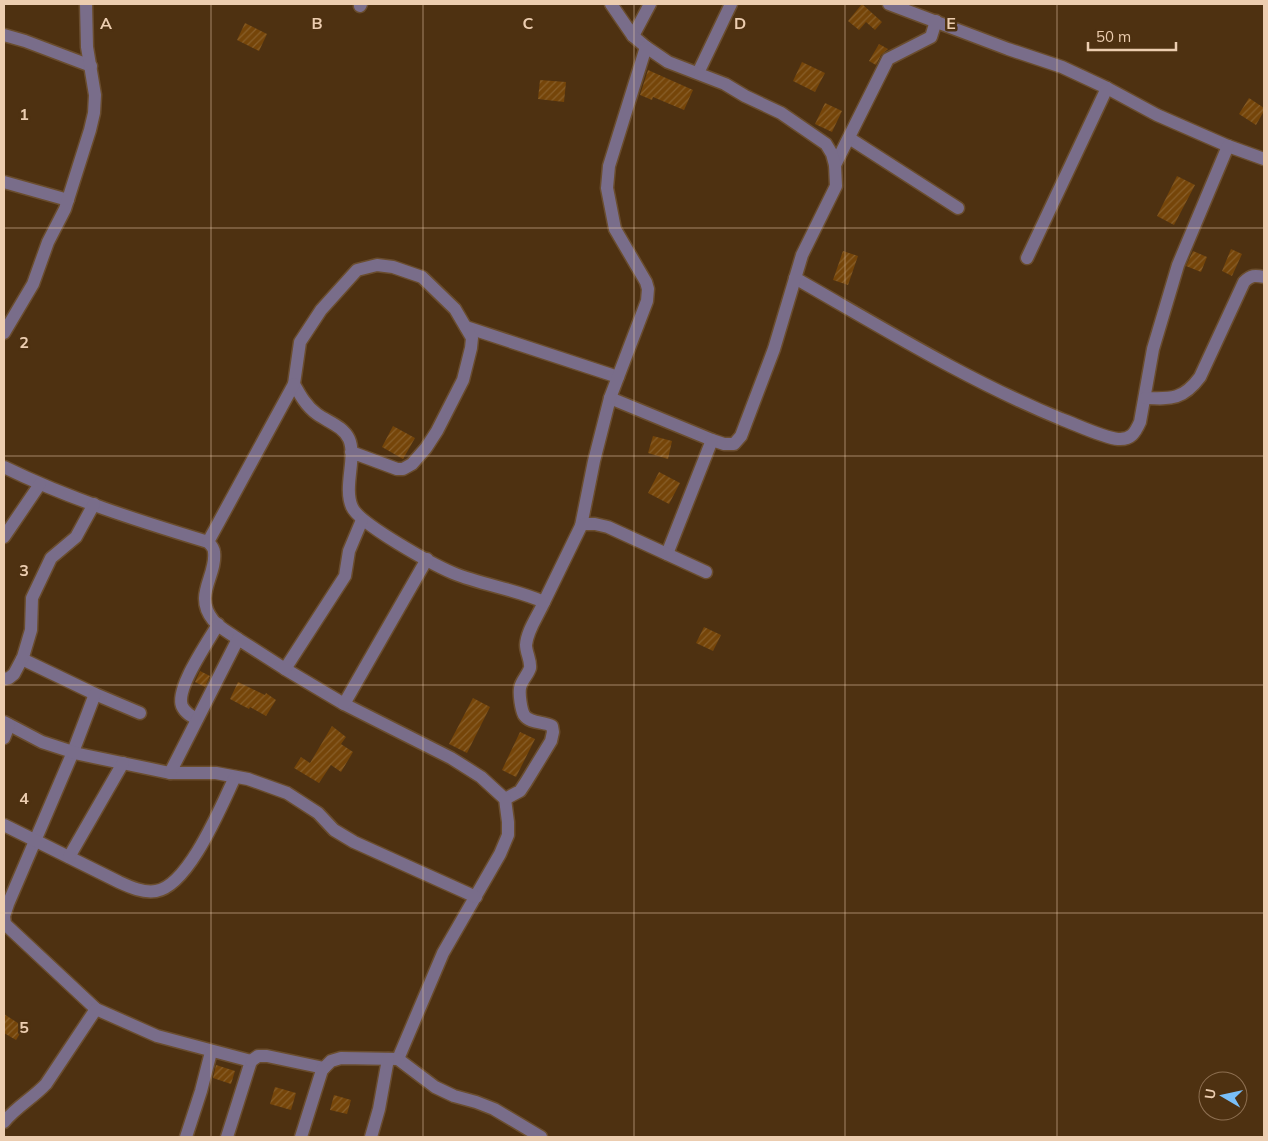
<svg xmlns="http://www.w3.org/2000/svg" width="1268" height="1141" font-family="Mulish,sans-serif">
  <defs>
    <pattern id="building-hatch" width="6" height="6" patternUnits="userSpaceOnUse" patternTransform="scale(1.25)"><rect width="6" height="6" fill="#754509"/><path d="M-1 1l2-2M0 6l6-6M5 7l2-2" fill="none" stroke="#895f2a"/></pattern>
  </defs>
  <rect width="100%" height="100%" fill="#4e3111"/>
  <!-- building -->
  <g fill="url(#building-hatch)">
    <polygon points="862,4 882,22 875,30 866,22 859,30 848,21"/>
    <polygon points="245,23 267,34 259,51 237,40"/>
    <polygon points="879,44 888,49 881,55 876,65 869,61"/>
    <polygon points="802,62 825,73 815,92 793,81"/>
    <polygon points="648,70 693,90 684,110 653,97 652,100 640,95"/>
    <polygon points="540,80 566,82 564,102 538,99"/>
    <polygon points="1249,98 1264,108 1264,111 1256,125 1239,114"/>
    <polygon points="825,103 842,111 832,132 815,124"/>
    <polygon points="1177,176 1195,185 1174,225 1157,216"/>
    <polygon points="1231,249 1242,254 1232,276 1222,271"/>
    <polygon points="843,251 858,256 848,285 833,280"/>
    <polygon points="1193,251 1207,257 1201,272 1186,266"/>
    <polygon points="393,426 415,438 403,459 382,447"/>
    <polygon points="653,436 672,441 668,459 648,453"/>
    <polygon points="659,472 680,483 669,504 648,493"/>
    <polygon points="704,627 721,635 713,651 696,643"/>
    <polygon points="200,671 210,676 205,687 195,682"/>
    <polygon points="238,682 265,695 266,693 276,700 266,716 250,707 249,709 230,699"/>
    <polygon points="473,698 490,707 467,753 449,744"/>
    <polygon points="332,726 346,737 341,744 353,752 341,772 331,765 319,783 294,768 301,757 310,763"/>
    <polygon points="520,732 535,739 516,777 502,770"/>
    <polygon points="4,1014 24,1027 16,1040 4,1033"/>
    <polygon points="216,1065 235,1071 231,1084 213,1078"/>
    <polygon points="275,1087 296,1093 291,1110 270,1104"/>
    <polygon points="334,1095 351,1100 347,1114 330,1110"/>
  </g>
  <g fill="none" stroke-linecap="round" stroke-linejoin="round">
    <!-- minor casing -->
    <g stroke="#6a4d2e" stroke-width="15">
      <g id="minor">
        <polyline points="889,4 1008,49 1062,67 1107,88 1157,115 1228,146 1264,159"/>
        <polyline points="360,6 361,4"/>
        <polyline points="4,35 25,41 91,66"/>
        <polyline points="633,36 650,4"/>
        <polyline points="698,73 731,4"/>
        <polyline points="849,138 958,208"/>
        <polyline points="835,165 888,59 931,37 936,21"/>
        <polyline points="4,182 68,200"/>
        <polyline points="1027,258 1107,88"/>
        <path d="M795,278C881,327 968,381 1061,419C1075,424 1104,438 1118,439C1131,440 1135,433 1140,422L1153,349L1178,265L1228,146"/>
        <polyline points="466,327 618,377"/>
        <polyline points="4,333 33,284 48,242 65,209 90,130 94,113 95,95 87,47 86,4"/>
        <polyline points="610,398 712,440 724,444 734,444 741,436 774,349 802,255 836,186 835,165 832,154 826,144 781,113 745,96 725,84 668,62 646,47 633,36 611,4"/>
        <path d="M1145,398C1171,399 1183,400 1200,377L1244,282C1251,275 1255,275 1264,277"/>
        <path d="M351,452L397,469H403L412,464L426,448L437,431L463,380L471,348L472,338L455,309L422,277L393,267L377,265L357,270L321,310L300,342L294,384C300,395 306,406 317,414C328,422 343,426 349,439C357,457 343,487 352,507C359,524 434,565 453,573C482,585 515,589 544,602C538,616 527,630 526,645C526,653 531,660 530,668C528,675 521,681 520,688C519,695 521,709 524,715C530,724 544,721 552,726L553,732L551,741L526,782L520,791L505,799"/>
        <path d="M4,467C69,499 139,521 208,542C211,545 214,548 214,552C217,576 193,595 213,620C218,627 230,633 238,639"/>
        <polyline points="581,526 594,461 610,398 647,301 648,289 646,282 615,229 607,188 609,166 646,47"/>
        <polyline points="4,537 40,484"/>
        <polyline points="208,542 294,384"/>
        <polyline points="667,554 712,440"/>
        <polyline points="544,602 581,526 585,524 595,524 608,527 706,572"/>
        <polyline points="22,659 95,694 140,713"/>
        <polyline points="285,669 344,704 451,758 481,777 505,799 508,822 508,835 500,854 443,953 398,1059"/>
        <polyline points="4,679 9,678 14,674 23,657 31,630 32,598 51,558 76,537 94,504"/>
        <polyline points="95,694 73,752 8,904 4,916 5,924 96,1009 157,1036 251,1061 227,1137"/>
        <polyline points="344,704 427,559"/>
        <path d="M197,719C191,716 185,713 182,706C175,688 209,641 218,624"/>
        <polyline points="4,722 42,742 79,754 170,773 216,773 248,779 287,793 318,813 334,830 354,842 476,897"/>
        <polyline points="4,738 9,725"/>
        <polyline points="170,773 238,639 285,669 345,576 349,551 362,520"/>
        <path d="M4,825L119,882C130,887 143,893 156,891C189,886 222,804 235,777"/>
        <polyline points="69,857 123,763"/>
        <polyline points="251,1061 258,1056 267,1056 324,1068"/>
        <path d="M4,1122C16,1107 33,1098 46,1084L96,1009"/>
        <polyline points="186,1137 201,1091 211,1052"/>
        <polyline points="301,1137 322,1070 331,1061 341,1058 398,1059 435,1087 454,1096 476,1102 494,1109 541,1137"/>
        <polyline points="371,1137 379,1109 388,1059"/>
      </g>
    </g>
    <!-- minor -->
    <use href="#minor" stroke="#796d8a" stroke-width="12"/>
  </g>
  <!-- grid -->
  <path fill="none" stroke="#eccdb0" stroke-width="1" stroke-opacity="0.55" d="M211,4V1137M423,4V1137M634,4V1137M845,4V1137M1057,4V1137M4,228H1264M4,456H1264M4,685H1264M4,913H1264"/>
  <g font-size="16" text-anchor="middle" font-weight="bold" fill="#eccdb0" stroke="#4e3111" stroke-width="5" stroke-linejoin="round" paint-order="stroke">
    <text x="106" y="29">A</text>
    <text x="317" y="29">B</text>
    <text x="528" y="29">C</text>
    <text x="740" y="29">D</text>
    <text x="951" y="29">E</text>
    <text x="24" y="120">1</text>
    <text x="24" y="348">2</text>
    <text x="24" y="576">3</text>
    <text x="24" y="804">4</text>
    <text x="24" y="1033">5</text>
  </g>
  <!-- border -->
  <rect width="1268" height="1141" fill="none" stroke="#eccdb0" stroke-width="10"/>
  <!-- north arrow -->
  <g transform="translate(1223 1096) rotate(279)"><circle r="24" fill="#4e3111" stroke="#8d6f51"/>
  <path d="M0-4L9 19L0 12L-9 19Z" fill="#79bff8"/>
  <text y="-8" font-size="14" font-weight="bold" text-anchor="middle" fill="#eccdb0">U</text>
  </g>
  <!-- scale -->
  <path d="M1088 42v8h88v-8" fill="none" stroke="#eccdb0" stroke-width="2.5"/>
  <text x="1096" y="42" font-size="15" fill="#eccdb0" stroke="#4e3111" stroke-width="4" paint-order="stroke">50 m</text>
</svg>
